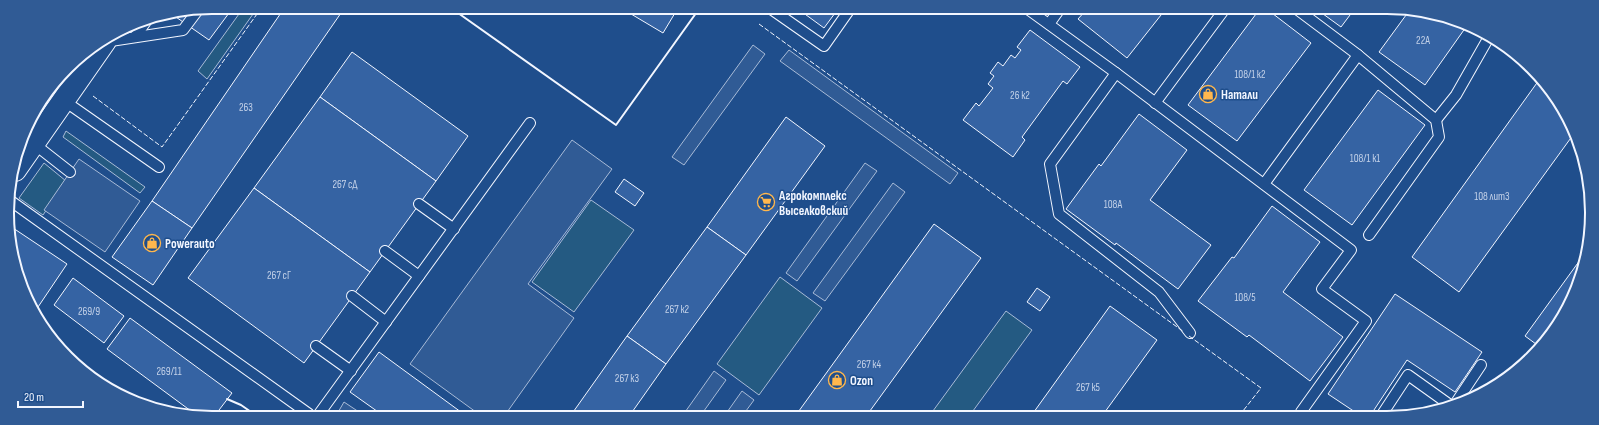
<svg xmlns="http://www.w3.org/2000/svg" width="1599" height="425" font-family="'Sofia Sans Condensed',sans-serif">
  <rect width="100%" height="100%" fill="#1f4e8c"/>
  <!-- green -->
  <g fill="#245a82" stroke="#a8bbd7">
    <polygon points="244,7 258,7 207,79 198,71"/>
    <polygon points="66,131 145,187 140,193 63,137"/>
    <polygon points="44,163 66,181 43,215 19,198"/>
    <polygon points="591,200 634,230 574,312 532,282"/>
    <polygon points="780,277 822,308 759,395 717,364"/>
    <polygon points="1006,311 1032,330 970,415 930,415"/>
  </g>
  <!-- parking -->
  <g fill="#305b95" stroke="#a8bbd7">
    <polygon points="753,45 765,54 684,165 672,157"/>
    <polygon points="789,50 958,173 950,184 780,61"/>
    <polygon points="572,140 612,169 528,284 574,318 505,415 480,415 410,364"/>
    <polygon points="79,159 140,201 105,252 44,210"/>
    <polygon points="865,163 877,171 797,281 786,273"/>
    <polygon points="893,183 905,192 825,301 813,293"/>
    <polygon points="714,371 726,380 701,415 683,415"/>
    <polygon points="742,391 754,400 743,415 725,415"/>
    <polygon points="344,402 362,414 337,414"/>
  </g>
  <!-- building -->
  <g fill="#3563a3" stroke="#f2f6ff">
    <polygon points="212,7 221,7 229,13 209,40 173,15"/>
    <polygon points="285,7 333,7 341,13 192,228 152,201"/>
    <polygon points="621,8 678,8 663,33"/>
    <polygon points="798,9 838,9 824,28"/>
    <polygon points="1086,10 1165,10 1127,58 1078,19"/>
    <polygon points="1259,10 1268,10 1311,43 1237,141 1188,105"/>
    <polygon points="1319,11 1353,11 1341,27"/>
    <polygon points="1409,11 1426,11 1466,27 1425,85 1379,52"/>
    <polygon points="1030,30 1080,67 1067,84 1063,81 1022,137 1025,140 1013,157 963,120 976,103 979,106 993,88 988,84 994,76 990,73 998,62 1003,66 1011,55 1015,58 1021,50 1017,47"/>
    <polygon points="352,52 468,136 436,181 320,97"/>
    <polygon points="1539,80 1557,98 1573,135 1459,292 1412,257"/>
    <polygon points="1378,90 1425,125 1352,225 1304,190"/>
    <polygon points="320,97 436,181 370,272 254,188"/>
    <polygon points="1139,114 1187,150 1150,200 1211,245 1178,289 1116,243 1115,245 1066,209 1099,164 1101,166"/>
    <polygon points="786,117 825,146 746,255 707,227"/>
    <polygon points="624,179 644,193 635,206 615,192"/>
    <polygon points="254,188 370,272 304,363 188,278"/>
    <polygon points="152,201 192,228 153,285 112,257"/>
    <polygon points="1272,206 1320,242 1283,292 1343,337 1310,381 1249,335 1247,337 1198,301 1232,257 1234,258"/>
    <polygon points="934,224 981,258 867,415 796,415"/>
    <polygon points="10,226 67,264 36,310 14,266"/>
    <polygon points="707,227 746,255 666,364 627,336"/>
    <polygon points="1588,249 1571,304 1540,347 1525,336"/>
    <polygon points="73,278 124,316 104,343 54,305"/>
    <polygon points="1037,288 1050,297 1040,311 1027,302"/>
    <polygon points="1395,294 1482,352 1455,392 1407,360 1370,416 1361,416 1328,394"/>
    <polygon points="1110,306 1157,340 1102,416 1031,416"/>
    <polygon points="130,318 232,393 216,414 195,414 107,349"/>
    <polygon points="627,336 666,364 630,415 571,415"/>
    <polygon points="379,352 465,415 381,414 350,392"/>
  </g>
  <g fill="none" stroke-linecap="round" stroke-linejoin="round">
    <!-- service casing -->
    <g stroke="#f2f6ff" stroke-width="12">
      <g id="service">
        <polyline points="771,9 824,46 850,9"/>
        <polyline points="1029,10 1116,73 1351,250 1322,289 1366,321 1301,412"/>
        <polyline points="1298,10 1358,55 1436,120 1439,137 1369,235"/>
        <polyline points="1049,24 1059,10"/>
        <polyline points="135,37 147,20"/>
        <polyline points="104,42 183,30 198,10"/>
        <polyline points="1116,73 1050,164 1059,214 1159,292 1190,333"/>
        <polyline points="63,100 159,167"/>
        <polyline points="1155,103 1224,10"/>
        <polyline points="1436,120 1456,95 1489,37"/>
        <polyline points="33,143 70,172"/>
        <polyline points="1264,184 1358,55"/>
        <polyline points="8,199 309,414"/>
        <polyline points="419,204 454,229"/>
        <polyline points="385,251 419,276"/>
        <polyline points="352,296 386,322"/>
        <polyline points="316,346 351,371"/>
        <polyline points="1455,404 1481,365"/>
        <polyline points="319,414 530,123"/>
        <polyline points="1381,416 1408,375 1450,405"/>
      </g>
    </g>
    <!-- secondary casing -->
    <g stroke="#f2f6ff" stroke-width="24">
      <polyline id="secondary" points="15,170 105,41"/>
    </g>
    <!-- service -->
    <use href="#service" stroke="#1f4e8c" stroke-width="10"/>
    <!-- secondary -->
    <use href="#secondary" stroke="#1f4e8c" stroke-width="22"/>
    <!-- fence -->
    <g stroke="#f2f6ff" stroke-width="1" stroke-dasharray="5 2" stroke-linecap="butt">
      <polyline points="759,24 1184,332"/>
      <polyline points="93,96 162,147 262,7"/>
      <polyline points="1189,336 1261,388 1239,416"/>
    </g>
    <!-- wall -->
    <g stroke="#f2f6ff" stroke-width="2">
      <polyline points="451,8 616,125 699,9"/>
      <polyline points="227,399 241,405 254,414"/>
    </g>
  </g>
  <!-- icons -->
  <defs>
    <g id="shop-ring" transform="scale(0.9)"><circle r="9.5" fill="#1f4e8c" stroke="#ffb74d" stroke-width="1.5"/><path d="M-5-2.5h2.3a2.7 3.5 0 0 1 5.4 0H5L5.5 6h-11ZM-1.5-2.5h3a1.5 2.3 0 0 0-3 0Z" fill="#ffb74d"/></g>
    <g id="supermarket-ring" transform="scale(0.9)"><circle r="9.5" fill="#1f4e8c" stroke="#ffb74d" stroke-width="1.5"/><path d="M-6-5.5h2.5l.6 2H6L4.5 2H-2.5L-4.4-4H-6ZM-1.5 3.2a1.3 1.3 0 1 0 .1 0ZM3 3.2a1.3 1.3 0 1 0 .1 0Z" fill="#ffb74d"/></g>
  </defs>
  <g fill-rule="evenodd">
    <use href="#shop-ring" x="1208" y="94"/>
    <use href="#supermarket-ring" x="766" y="202"/>
    <use href="#shop-ring" x="152" y="243"/>
    <use href="#shop-ring" x="837" y="380"/>
  </g>
  <g text-anchor="middle" stroke-width="3" stroke-linejoin="round" paint-order="stroke">
    <!-- number labels -->
    <g font-size="11" fill="#c3d1e8">
      <text x="1423" y="44">22А</text>
      <text x="1250" y="78">108/1 к2</text>
      <text x="1020" y="99">26 к2</text>
      <text x="246" y="111">263</text>
      <text x="1365" y="162">108/1 к1</text>
      <text x="345" y="188">267 сД</text>
      <text x="1492" y="200">108 лит3</text>
      <text x="1113" y="208">108А</text>
      <text x="279" y="279">267 сГ</text>
      <text x="1245" y="301">108/5</text>
      <text x="677" y="313">267 к2</text>
      <text x="89" y="315">269/9</text>
      <text x="869" y="368">267 к4</text>
      <text x="169" y="375">269/11</text>
      <text x="627" y="382">267 к3</text>
      <text x="1088" y="391">267 к5</text>
    </g>
    <!-- poi labels -->
    <g font-size="13" font-weight="bold" fill="#f2f6ff" stroke="#1f4e8c" text-anchor="start">
      <text x="1221" y="99">Натали</text>
      <text x="779" y="200">Агрокомплекс<tspan x="779" dy="15">Выселковский</tspan></text>
      <text x="165" y="248">Powerauto</text>
      <text x="850" y="385">Ozon</text>
    </g>
  </g>
  <!-- crop -->
  <path d="M0 0H1599V425H0ZM212 14H1387A198 198 0 0 1 1585 212V213A198 198 0 0 1 1387 411H212A198 198 0 0 1 14 213V212A198 198 0 0 1 212 14Z" fill="#305b95" fill-rule="evenodd"/>
  <path fill="none" stroke="#f2f6ff" stroke-width="2" d="M212 14H1387A198 198 0 0 1 1585 212V213A198 198 0 0 1 1387 411H212A198 198 0 0 1 14 213V212A198 198 0 0 1 212 14Z"/>
  <!-- scale -->
  <path d="M18 401v6h65v-6" fill="none" stroke="#f2f6ff" stroke-width="2"/>
  <text x="24" y="401" font-size="12" fill="#f2f6ff" stroke="#1f4e8c" stroke-width="3" paint-order="stroke">20 m</text>
</svg>
